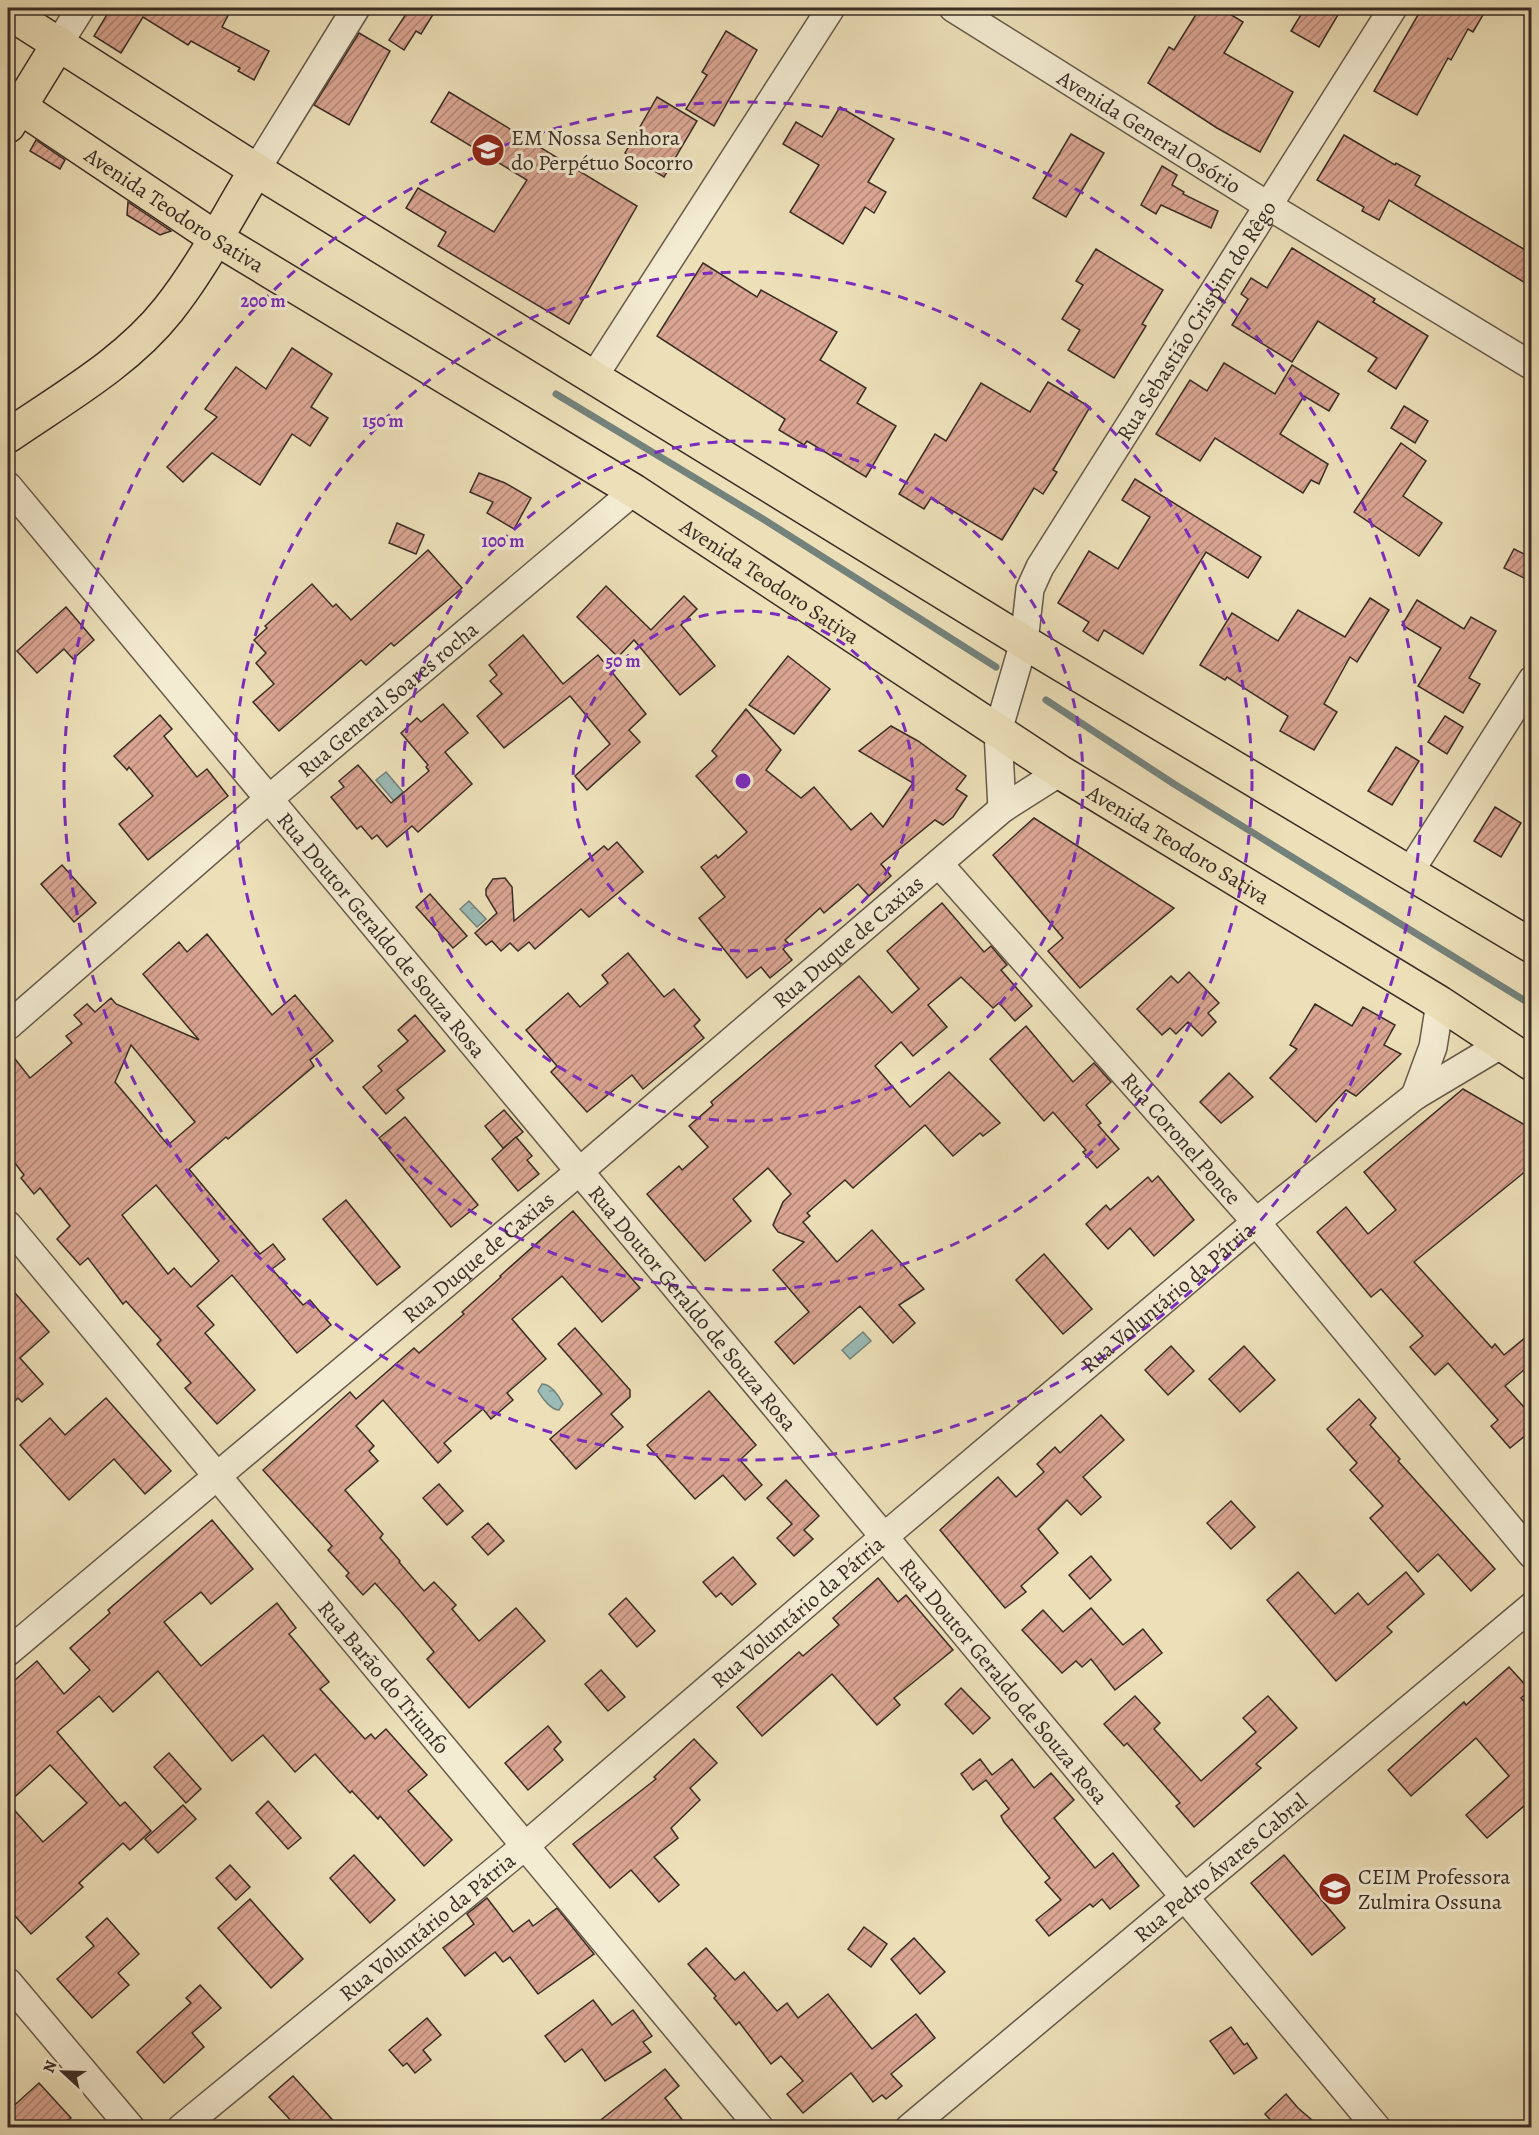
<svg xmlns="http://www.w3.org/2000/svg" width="1539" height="2135" font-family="Alegreya,serif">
  <defs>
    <pattern id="water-ripples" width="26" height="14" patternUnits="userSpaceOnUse" patternTransform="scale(1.5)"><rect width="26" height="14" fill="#9abbb6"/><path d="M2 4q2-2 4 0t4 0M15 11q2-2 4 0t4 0" fill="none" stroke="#7f9894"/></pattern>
    <pattern id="building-hatch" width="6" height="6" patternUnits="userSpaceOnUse" patternTransform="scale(1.5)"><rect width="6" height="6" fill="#daa592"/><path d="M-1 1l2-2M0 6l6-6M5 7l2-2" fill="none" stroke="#b28777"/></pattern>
  </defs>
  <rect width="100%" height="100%" fill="#ede0b9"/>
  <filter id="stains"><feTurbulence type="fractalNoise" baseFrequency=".00333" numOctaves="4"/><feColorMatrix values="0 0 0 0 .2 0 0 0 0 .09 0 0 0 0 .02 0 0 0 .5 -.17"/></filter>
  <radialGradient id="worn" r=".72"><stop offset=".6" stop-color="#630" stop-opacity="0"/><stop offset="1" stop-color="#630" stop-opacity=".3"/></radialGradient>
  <!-- water -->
  <g fill="url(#water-ripples)" stroke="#74827c" stroke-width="1.5">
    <polygon points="386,772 403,792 394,801 376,780"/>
    <polygon points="469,901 486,919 477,927 460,909"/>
    <polygon points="863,1332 871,1341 850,1359 842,1350"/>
    <path d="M542,1384C551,1384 559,1396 563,1404L559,1410C551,1410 542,1398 538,1391Z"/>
  </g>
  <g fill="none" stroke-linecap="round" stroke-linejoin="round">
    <!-- stream -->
    <g stroke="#74827c" stroke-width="7">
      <polyline points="556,394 763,519 996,667"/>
      <polyline points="1046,700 1174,784 1532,1005"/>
    </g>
  </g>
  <!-- building -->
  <g fill="url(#building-hatch)" stroke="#3a2d26" stroke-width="1.5" fill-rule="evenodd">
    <polygon points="111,8 232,8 222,27 269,51 254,80 238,71 240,68 191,41 188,45 143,17 121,53 94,36"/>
    <polygon points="410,8 437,8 421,34 416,31 404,50 389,40"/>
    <polygon points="1200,8 1220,8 1243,22 1224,53 1293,92 1260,152 1217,128 1148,83 1169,47 1174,50"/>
    <polygon points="1305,8 1342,8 1319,47 1291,31"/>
    <polygon points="1422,8 1487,8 1473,32 1468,29 1451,60 1448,58 1417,115 1374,91"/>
    <polygon points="726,31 757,50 714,126 686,109 707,75 702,72"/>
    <polygon points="359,33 390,51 349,125 314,105"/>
    <polygon points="449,92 637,206 569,324 438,246 446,232 406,208 418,188 494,232 527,180 431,122"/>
    <polygon points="657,97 697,121 664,177 625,153"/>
    <polygon points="840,107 894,139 868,182 886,192 874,213 865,207 843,244 790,212 819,165 783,144 796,122 822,137"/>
    <polygon points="1071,134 1104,153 1066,217 1033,198"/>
    <polygon points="1344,135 1395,165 1396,163 1420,176 1415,185 1532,254 1532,287 1389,200 1379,220 1362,211 1364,207 1317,180"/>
    <polygon points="36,140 65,160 60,169 30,151"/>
    <polygon points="1162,166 1177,175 1172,185 1184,192 1183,194 1218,211 1211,228 1161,205 1156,214 1141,205"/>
    <polygon points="128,202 171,231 160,235 127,215"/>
    <polygon points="1292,248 1375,299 1373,302 1428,336 1396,389 1368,371 1377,358 1318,321 1292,362 1232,325 1248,299 1241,294 1251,278 1267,288"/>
    <polygon points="1096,249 1163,290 1142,324 1146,326 1114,378 1068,350 1080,330 1062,319 1083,285 1076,281"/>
    <polygon points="703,263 757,297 761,290 837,332 820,360 866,388 857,403 896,426 866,477 807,441 804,445 779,430 785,419 657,336"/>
    <polygon points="292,348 332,374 311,407 328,418 310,446 292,434 260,485 212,453 183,482 167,467 217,417 205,409 236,367 266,389"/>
    <polygon points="1224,363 1275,394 1292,365 1339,394 1329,411 1304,396 1280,434 1328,464 1319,484 1311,480 1303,493 1215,438 1200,461 1156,434 1190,380 1207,391"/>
    <polygon points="1048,382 1090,407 1053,470 1057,472 1043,494 1034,488 1002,540 931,498 924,509 899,494 935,434 946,441 981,383 1030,412"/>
    <polygon points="1404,406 1428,421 1415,443 1391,428"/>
    <polygon points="1401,443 1426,461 1403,496 1442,523 1419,556 1354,512"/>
    <polygon points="479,473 505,483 531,498 514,529 487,513 493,502 470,492"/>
    <polygon points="1135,479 1261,557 1248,578 1206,552 1143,654 1104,630 1098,641 1083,631 1089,622 1058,603 1089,551 1118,569 1150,517 1122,500"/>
    <polygon points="397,523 424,535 416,554 389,543"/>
    <polygon points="1514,549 1532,558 1532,582 1504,568"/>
    <polygon points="428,550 462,588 394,646 391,643 366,665 361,660 279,731 253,702 274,684 256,663 266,653 254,640 267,628 265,626 312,584 333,607 336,604 351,620"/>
    <polygon points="606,586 651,630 684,596 697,609 681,625 715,666 680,695 634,640 618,657 577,617"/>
    <polygon points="1370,598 1389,610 1357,662 1350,657 1324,704 1337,712 1314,750 1280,731 1288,716 1227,677 1225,680 1200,665 1232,613 1278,641 1298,610 1345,637"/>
    <polygon points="1417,600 1464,629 1471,617 1496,631 1469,678 1480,684 1463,713 1418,686 1441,648 1402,625"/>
    <polygon points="66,607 94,640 73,659 64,649 37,673 17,651"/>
    <polygon points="523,635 563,684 598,655 646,714 629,730 640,742 587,790 575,776 610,744 570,696 504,748 477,716 502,694 490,681 497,675 489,665"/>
    <polygon points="788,656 830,689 794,734 749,705"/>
    <polygon points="443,704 468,733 445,752 472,784 418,832 412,826 387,847 377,835 372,839 361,826 357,829 331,797 344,787 339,781 358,765 391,803 429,771 426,767 428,765 401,733 417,718 421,722"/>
    <polygon points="746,709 781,750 766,770 801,798 814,787 851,830 871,813 883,827 913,783 859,751 891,726 918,741 966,776 956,789 967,796 953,817 943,825 935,820 881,864 891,876 869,896 858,884 824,913 820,908 785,940 789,944 783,949 792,960 770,978 761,967 747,978 699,918 725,897 701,867 716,855 718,858 747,832 696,776 717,756 712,751"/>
    <polygon points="160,715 172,729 164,736 197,777 207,769 228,796 148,860 119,824 153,796 129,767 127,770 114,756"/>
    <polygon points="1445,716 1463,727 1447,754 1428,742"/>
    <polygon points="1396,747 1419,761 1392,805 1368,791"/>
    <polygon points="1495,807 1521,823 1501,857 1474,841"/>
    <polygon points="1034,818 1174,908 1080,988 1048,951 1063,938 993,855"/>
    <polygon points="617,842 643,872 589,917 581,909 535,949 529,942 518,951 510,943 501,951 492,941 486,945 475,933 497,913 486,895 486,889 493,879 505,878 512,887 514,921 604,846 608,850"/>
    <polygon points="62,865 96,903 74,922 41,884"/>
    <polygon points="430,894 467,936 453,948 416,907"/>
    <polygon points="942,903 984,952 991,946 1007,965 1001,970 1032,1006 1015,1021 999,1003 993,1008 961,977 928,1005 947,1027 913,1056 901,1042 875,1066 910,1107 949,1072 1000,1123 983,1136 980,1133 953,1156 925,1125 853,1188 845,1180 807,1213 810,1216 803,1222 837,1262 872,1230 924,1289 899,1305 915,1323 893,1343 860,1306 794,1364 775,1342 809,1312 773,1270 804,1242 778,1232 773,1225 783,1202 791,1194 768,1168 733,1199 751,1221 705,1261 647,1194 679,1166 682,1170 708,1147 689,1126 713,1105 711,1102 859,976 892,1013 919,989 887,951"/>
    <path d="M207,934L272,1015L295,995L333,1041L310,1060L314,1066L228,1139L226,1137L189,1169L260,1254L273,1244L285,1259L272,1269L303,1305L310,1300L331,1325L297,1353L232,1275L197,1306L214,1325L205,1333L255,1390L217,1424L185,1388L191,1383L157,1344L161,1340L126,1301L123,1304L88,1258L80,1265L57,1239L70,1226L40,1188L34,1194L21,1178L24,1175L8,1154V1050L30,1078L72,1043L66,1036L82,1024L74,1015L87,1004L95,1012L111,998L116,1004L199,1040L143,974L179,942L187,952ZM131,1045L195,1122L168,1145L115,1082ZM156,1185L219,1261L191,1287L174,1268L168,1274L122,1215Z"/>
    <polygon points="628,953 664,997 674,989 700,1020 694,1026 704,1038 643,1089 632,1075 587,1112 551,1072 557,1066 526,1030 568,993 580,1007 608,983 602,975"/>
    <polygon points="1189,972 1219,1003 1208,1013 1216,1022 1202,1036 1188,1022 1176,1034 1170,1028 1162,1035 1137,1009 1171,976 1178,983"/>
    <polygon points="1315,1004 1352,1026 1363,1007 1395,1025 1384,1045 1401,1054 1356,1096 1346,1090 1316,1122 1270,1078 1297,1049 1290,1045"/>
    <polygon points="415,1015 445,1051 397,1090 404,1098 386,1114 363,1087 382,1071 378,1066 408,1041 398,1030"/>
    <polygon points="1026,1026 1073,1082 1094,1063 1111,1082 1086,1105 1101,1123 1098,1125 1119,1149 1097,1168 1083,1152 1086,1150 1053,1112 1044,1121 990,1059"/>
    <polygon points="1229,1073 1253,1097 1221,1123 1200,1102"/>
    <polygon points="1463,1089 1532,1129 1532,1166 1414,1262 1492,1348 1495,1344 1504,1355 1532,1332 1532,1363 1505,1386 1532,1416 1532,1430 1510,1448 1491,1426 1498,1420 1448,1363 1435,1375 1410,1347 1423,1336 1381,1289 1371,1297 1317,1232 1346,1207 1368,1234 1396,1210 1364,1172"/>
    <polygon points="504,1110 523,1132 503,1148 485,1126"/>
    <polygon points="405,1117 478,1205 451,1227 379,1138"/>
    <polygon points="516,1137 532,1156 527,1160 539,1174 518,1191 492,1159"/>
    <polygon points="1158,1176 1194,1220 1154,1256 1130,1228 1108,1249 1086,1224 1106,1205 1110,1210 1148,1177 1152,1182"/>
    <polygon points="346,1200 400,1267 377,1285 323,1219"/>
    <polygon points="573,1211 640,1288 602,1322 562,1276 512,1319 546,1359 507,1393 513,1400 491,1419 483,1409 444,1443 451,1451 438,1463 383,1400 356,1426 374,1446 369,1451 378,1461 345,1490 383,1534 380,1538 400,1561 399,1562 424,1591 434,1582 456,1605 452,1609 479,1641 516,1608 545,1641 469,1708 427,1659 434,1652 401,1612 375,1583 363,1595 346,1576 349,1573 328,1550 332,1546 263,1470 350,1392 356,1399 414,1348 419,1353 464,1314 462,1312 501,1277 500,1276"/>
    <polygon points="1044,1254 1092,1309 1063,1334 1016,1280"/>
    <polygon points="8,1285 49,1332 20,1358 43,1384 22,1402 18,1398 8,1408"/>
    <polygon points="575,1328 630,1390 630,1397 611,1414 623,1427 576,1469 550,1439 602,1394 558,1344"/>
    <polygon points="1171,1346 1194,1371 1168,1395 1145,1370"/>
    <polygon points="1244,1346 1275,1380 1240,1412 1209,1379"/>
    <polygon points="709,1391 756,1445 740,1460 762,1485 745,1500 723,1475 695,1499 647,1445"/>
    <polygon points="106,1398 171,1471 145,1494 114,1459 69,1500 20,1445 50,1418 65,1435"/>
    <polygon points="1359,1399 1376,1418 1370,1425 1400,1459 1398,1461 1495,1569 1471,1591 1438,1554 1418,1572 1370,1518 1383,1506 1350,1470 1357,1463 1327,1429"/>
    <polygon points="1101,1415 1124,1440 1083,1477 1101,1497 1081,1515 1067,1500 1038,1529 1058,1553 1021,1586 1026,1592 1005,1608 940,1530 998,1477 1016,1497 1044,1472 1037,1464 1055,1447 1060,1453"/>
    <polygon points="786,1480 819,1516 804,1530 813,1539 794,1556 777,1538 792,1524 767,1498"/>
    <polygon points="439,1484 463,1511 447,1525 423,1498"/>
    <polygon points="1231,1501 1255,1527 1231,1549 1207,1523"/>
    <path d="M212,1520L253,1569L211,1604L201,1592L164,1622L201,1666L277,1603L296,1628L289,1634L329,1682L320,1689L365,1739L371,1734L375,1739L386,1729L427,1775L408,1791L452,1840L424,1866L380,1816L378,1819L352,1791L350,1793L315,1754L295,1772L263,1735L232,1761L158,1671L113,1712L99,1696L57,1732L120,1806L125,1802L151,1831L130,1850L123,1843L79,1883L83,1887L31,1934L8,1908V1686L37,1661L64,1694L90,1670L70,1648L110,1613L108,1610ZM50,1765L87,1803L43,1842L8,1803Z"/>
    <polygon points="488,1523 504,1541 488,1555 472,1537"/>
    <polygon points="1091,1556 1111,1580 1090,1599 1069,1575"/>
    <polygon points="733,1557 756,1584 732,1605 721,1593 716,1597 703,1582"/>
    <polygon points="1298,1572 1335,1614 1358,1593 1368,1605 1406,1572 1424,1594 1387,1627 1392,1632 1336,1681 1267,1600"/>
    <polygon points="878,1578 898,1602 906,1595 953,1650 894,1698 900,1705 877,1725 832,1674 762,1736 737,1707 799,1652 803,1656 839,1625 833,1618"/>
    <polygon points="626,1598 655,1631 637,1647 609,1614"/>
    <polygon points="1091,1608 1123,1645 1143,1629 1162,1653 1115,1690 1091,1659 1082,1667 1076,1661 1062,1673 1022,1630 1043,1610 1063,1632"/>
    <polygon points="1509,1667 1530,1690 1521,1698 1532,1710 1532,1799 1487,1838 1466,1815 1509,1776 1476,1738 1411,1796 1388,1770 1464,1702 1466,1705"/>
    <polygon points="601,1670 625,1697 608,1711 585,1684"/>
    <polygon points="961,1688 990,1718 973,1734 945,1704"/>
    <polygon points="1135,1696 1160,1723 1154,1729 1201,1781 1256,1732 1243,1718 1268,1696 1297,1728 1256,1764 1261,1768 1194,1827 1176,1806 1180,1803 1127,1743 1124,1746 1104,1724"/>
    <polygon points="548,1726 561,1742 554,1749 563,1760 528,1790 505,1763"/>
    <polygon points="694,1739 717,1763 690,1788 700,1800 671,1828 678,1838 654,1857 679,1885 659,1902 631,1870 610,1888 573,1844 656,1779 654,1777"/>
    <polygon points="169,1753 201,1789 186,1803 154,1767"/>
    <polygon points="980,1759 992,1775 1012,1759 1034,1788 1051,1773 1074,1800 1054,1818 1095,1868 1113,1853 1139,1886 1110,1909 1102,1899 1093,1907 1090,1904 1049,1936 1036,1920 1061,1900 1045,1882 1050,1878 1004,1822 1001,1816 1009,1809 986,1780 973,1790 961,1774"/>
    <polygon points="268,1801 301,1838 288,1849 256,1813"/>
    <polygon points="183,1805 196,1819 158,1853 145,1839"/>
    <polygon points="354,1855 395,1900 370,1923 330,1878"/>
    <polygon points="1284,1855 1345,1928 1312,1955 1251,1883"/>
    <polygon points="230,1865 250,1887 236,1900 216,1878"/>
    <polygon points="487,1898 513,1932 529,1920 533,1926 557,1908 594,1954 538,1994 510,1957 503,1962 495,1952 465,1976 443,1948 474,1924 467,1914"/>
    <polygon points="250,1899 303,1959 271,1988 218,1928"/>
    <polygon points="107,1918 139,1954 118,1973 129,1985 92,2018 57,1979 94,1946 86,1937"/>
    <polygon points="864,1927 887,1944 871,1967 848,1949"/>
    <polygon points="914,1938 945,1972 920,1994 891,1959"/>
    <polygon points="706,1948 735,1980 744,1972 777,2011 787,2003 798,2018 828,1994 872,2049 916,2014 935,2038 891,2074 902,2086 886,2099 882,2095 873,2102 851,2073 803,2113 787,2094 803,2081 781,2056 771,2064 739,2022 736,2025 714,1998 716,1996 688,1964"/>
    <polygon points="200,1985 221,2008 192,2033 204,2047 164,2083 137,2052 191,2003 186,1998"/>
    <polygon points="593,2000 612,2025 633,2010 652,2036 643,2042 651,2052 605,2081 582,2049 565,2062 545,2036"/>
    <polygon points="427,2018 441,2035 423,2050 431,2060 415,2073 407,2063 403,2066 389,2050"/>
    <polygon points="1231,2027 1244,2045 1247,2043 1257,2058 1234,2074 1210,2041"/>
    <polygon points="665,2069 679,2086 665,2098 688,2127 592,2127"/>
    <polygon points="293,2076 339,2127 297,2127 269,2097"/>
    <polygon points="39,2083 71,2118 61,2127 8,2127 8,2111"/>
    <polygon points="1286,2094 1298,2108 1320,2127 1277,2127 1265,2114"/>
  </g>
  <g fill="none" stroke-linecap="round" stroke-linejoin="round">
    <!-- minor casing -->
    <g stroke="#675a4b" stroke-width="30">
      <g id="minor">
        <path id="s1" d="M953,8L1267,205L1532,366"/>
        <polyline points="59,43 81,8"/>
        <polyline points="256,170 356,8"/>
        <polyline points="593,378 831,8"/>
        <path id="s2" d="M8,486L1377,2128"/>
        <path id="s3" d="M1002,809L998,731L1024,642L1030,589L1040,567L1393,8"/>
        <path id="s4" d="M939,864L1256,1222L1532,1555"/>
        <polyline points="1409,873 1532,680"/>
        <path id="s5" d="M8,1026L270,798L634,491"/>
        <polyline points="1415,1096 1433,1047 1440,1003"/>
        <path id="s6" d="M8,1225L760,2128"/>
        <path id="s7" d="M8,1652L581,1170L1002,809L1060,772"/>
        <polyline points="8,1982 131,2128"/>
        <path id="s8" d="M181,2128L525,1846L885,1536L1256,1222L1415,1096L1502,1044"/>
        <path id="s9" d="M909,2128L1532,1606"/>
      </g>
    </g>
    <!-- major casing -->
    <g stroke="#3a2d26" stroke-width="36">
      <g id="major">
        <polyline points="8,12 256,170 1024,642 1532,946"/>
        <path id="s10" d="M8,99L217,239L634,491L1060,772L1440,1003L1532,1064"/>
        <polyline points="8,126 59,43"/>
        <path d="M8,436C63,398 126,363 168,310C203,266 227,217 256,170"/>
      </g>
    </g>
    <!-- minor -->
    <use href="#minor" stroke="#f3ebd2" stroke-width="27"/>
    <!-- major -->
    <use href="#major" stroke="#ede0b9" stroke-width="33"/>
  </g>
  <!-- distance rings -->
  <g fill="none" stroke="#7b2cbf" stroke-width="3" stroke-dasharray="10 8">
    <circle cx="743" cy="781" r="170"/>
    <circle cx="743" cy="781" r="340"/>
    <circle cx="743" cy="781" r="509"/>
    <circle cx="743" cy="781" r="679"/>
  </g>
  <!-- icons -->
  <defs>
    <g id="school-disc" transform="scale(1.725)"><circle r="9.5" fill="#8f2418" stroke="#f3ebd2"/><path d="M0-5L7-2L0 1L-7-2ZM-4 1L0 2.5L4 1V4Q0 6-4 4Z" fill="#fff"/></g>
  </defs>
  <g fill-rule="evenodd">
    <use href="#school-disc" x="488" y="150"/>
    <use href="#school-disc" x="1335" y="1889"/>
  </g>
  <g text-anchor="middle" stroke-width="6" stroke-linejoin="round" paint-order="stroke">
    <!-- street labels -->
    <g font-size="22" fill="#3a2d26" stroke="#f3ebd2">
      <text dy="8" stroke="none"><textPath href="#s1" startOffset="232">Avenida General Osório</textPath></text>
      <text dy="8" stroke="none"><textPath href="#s10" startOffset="200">Avenida Teodoro Sativa</textPath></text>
      <text dy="8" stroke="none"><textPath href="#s3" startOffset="540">Rua Sebastião Crispim do Rêgo</textPath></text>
      <text dy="8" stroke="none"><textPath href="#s10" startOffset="902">Avenida Teodoro Sativa</textPath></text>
      <text dy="8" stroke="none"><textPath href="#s5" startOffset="501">Rua General Soares rocha</textPath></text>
      <text dy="8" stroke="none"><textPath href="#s10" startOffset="1388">Avenida Teodoro Sativa</textPath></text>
      <text dy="8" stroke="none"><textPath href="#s2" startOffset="584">Rua Doutor Geraldo de Souza Rosa</textPath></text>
      <text dy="8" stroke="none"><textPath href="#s7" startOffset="1100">Rua Duque de Caxias</textPath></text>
      <text dy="8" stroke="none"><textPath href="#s4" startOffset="366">Rua Coronel Ponce</textPath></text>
      <text dy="8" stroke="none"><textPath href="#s7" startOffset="614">Rua Duque de Caxias</textPath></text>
      <text dy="8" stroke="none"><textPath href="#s8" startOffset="1290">Rua Voluntário da Pátria</textPath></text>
      <text dy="8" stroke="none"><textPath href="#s2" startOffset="1070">Rua Doutor Geraldo de Souza Rosa</textPath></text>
      <text dy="8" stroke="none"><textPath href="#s8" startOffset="804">Rua Voluntário da Pátria</textPath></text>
      <text dy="8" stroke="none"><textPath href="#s6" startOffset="588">Rua Barão do Triunfo</textPath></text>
      <text dy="8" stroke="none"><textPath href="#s2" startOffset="1556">Rua Doutor Geraldo de Souza Rosa</textPath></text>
      <text dy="8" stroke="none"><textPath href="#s9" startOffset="406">Rua Pedro Ávares Cabral</textPath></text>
      <text dy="8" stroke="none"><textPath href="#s8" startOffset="318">Rua Voluntário da Pátria</textPath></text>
    </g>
    <!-- poi labels -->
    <g font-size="22" fill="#3a2d26" stroke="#f3ebd2" text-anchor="start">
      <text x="511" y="145">EM Nossa Senhora<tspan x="511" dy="25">do Perpétuo Socorro</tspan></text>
      <text x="1358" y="1884">CEIM Professora<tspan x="1358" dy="25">Zulmira Ossuna</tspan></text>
    </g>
  </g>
  <circle cx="743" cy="781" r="9" fill="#7b2cbf" stroke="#f3ebd2" stroke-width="3"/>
  <g font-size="18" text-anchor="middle" font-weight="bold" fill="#7b2cbf" stroke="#f3ebd2" stroke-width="6" stroke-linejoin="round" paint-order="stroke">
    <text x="263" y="307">200 m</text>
    <text x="383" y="427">150 m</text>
    <text x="503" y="547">100 m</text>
    <text x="623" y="667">50 m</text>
  </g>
  <!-- margin -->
  <rect width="1539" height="2135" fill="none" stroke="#ede0b9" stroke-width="30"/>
  <rect x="9" y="9" width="1521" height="2117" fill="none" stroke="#3a2d26" stroke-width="3"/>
  <rect x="15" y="15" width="1509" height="2105" fill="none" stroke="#3a2d26" stroke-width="1.5"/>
  <!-- north arrow -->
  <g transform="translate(63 2072) rotate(292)" stroke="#f3ebd2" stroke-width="4.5" paint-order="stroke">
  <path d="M0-4.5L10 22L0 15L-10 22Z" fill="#3a2d26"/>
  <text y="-9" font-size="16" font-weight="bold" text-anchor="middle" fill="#3a2d26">N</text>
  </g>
  <rect width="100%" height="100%" filter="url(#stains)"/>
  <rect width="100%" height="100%" fill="url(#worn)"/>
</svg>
